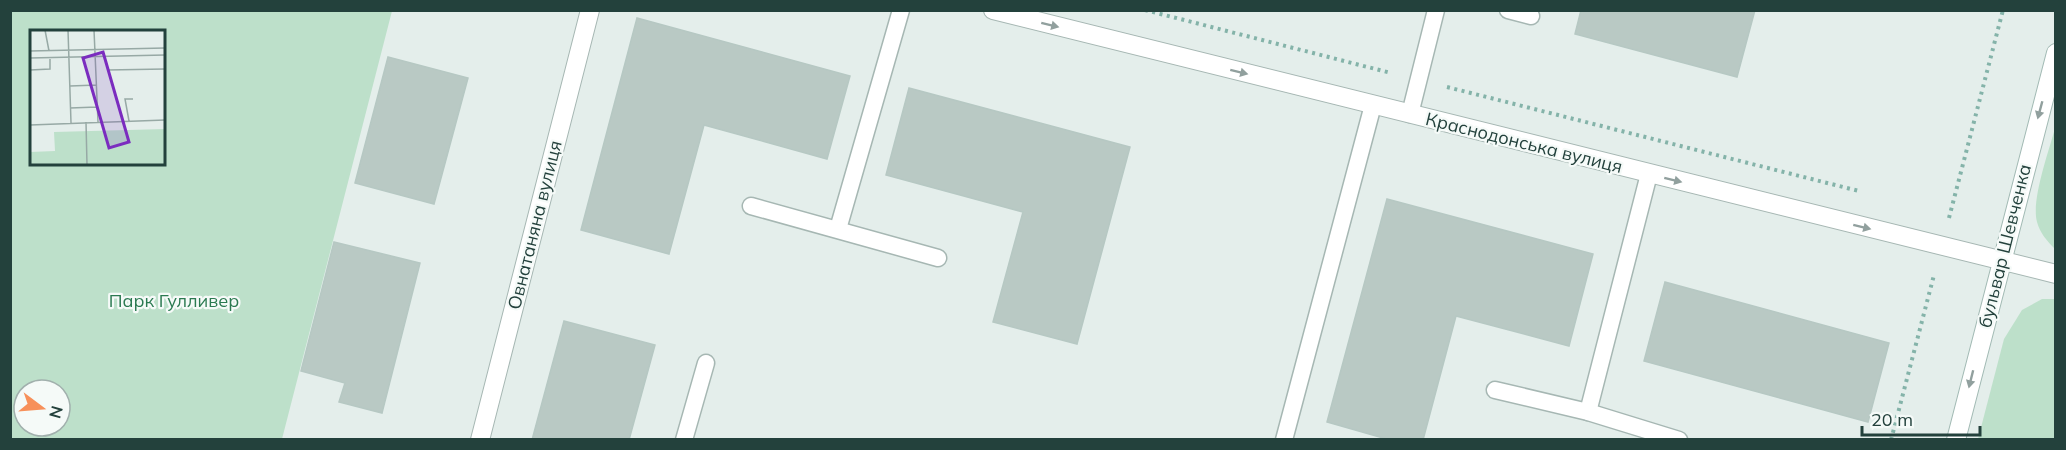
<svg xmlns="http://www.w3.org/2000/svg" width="2066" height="450" font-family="Mulish,sans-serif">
  <rect width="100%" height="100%" fill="#e4eeeb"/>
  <!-- green -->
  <g fill="#bde0ca" fill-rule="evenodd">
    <path d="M10,11H392L282,439H11ZM32,32H164V164H32ZM24,390H60V426H24Z"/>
    <path d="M2055,128V249C2047,241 2040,233 2037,222C2031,200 2049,151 2055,128Z"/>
    <polygon points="2042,299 2055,299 2055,439 1978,439 2004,339 2022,310"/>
  </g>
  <!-- building -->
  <g fill="#b9c9c4" stroke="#b6c8c3" stroke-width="1.5">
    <polygon points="1581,10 1755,10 1737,77 1575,34"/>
    <polygon points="637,18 850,76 827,159 704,125 669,254 581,230"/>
    <polygon points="388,57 468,78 434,204 355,183"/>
    <polygon points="909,88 1130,147 1077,344 993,322 1023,212 886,175"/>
    <polygon points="1387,199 1593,254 1569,346 1456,316 1423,440 1390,440 1327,422"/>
    <polygon points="334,242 420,263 382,413 339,402 345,383 301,371"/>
    <polygon points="1665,282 1889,343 1868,422 1644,361"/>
    <polygon points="564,321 655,345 629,440 532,440"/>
  </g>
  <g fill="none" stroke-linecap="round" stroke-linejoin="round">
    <!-- lane casing -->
    <g stroke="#a6b7b3" stroke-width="19">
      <g id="lane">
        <polyline points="1508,10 1531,16"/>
        <polyline points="1410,114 1436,10"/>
        <polyline points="751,206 938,258"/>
        <polyline points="838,229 901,10"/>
        <polyline points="1495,390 1588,412 1679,440"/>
        <polyline points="1588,412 1649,174"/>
        <polyline points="684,440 706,363"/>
        <polyline points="1284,440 1373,105"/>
      </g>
    </g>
    <!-- street casing -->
    <g stroke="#a6b7b3" stroke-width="20">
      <g id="street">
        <polyline points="993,10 2056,274"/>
        <polyline points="480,440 590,10"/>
      </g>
    </g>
    <!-- secondary casing -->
    <g stroke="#a2bab4" stroke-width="20">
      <polyline id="secondary" points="1956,440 2056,53"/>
    </g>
    <!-- path -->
    <g stroke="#84b3a9" stroke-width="4" stroke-dasharray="3 4.5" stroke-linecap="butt">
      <polyline points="1145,10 1391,73"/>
      <polyline points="1447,87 1859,191"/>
      <polyline points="1949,218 2003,10"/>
      <polyline points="1891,440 1934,275"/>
    </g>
    <!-- lane -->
    <use href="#lane" stroke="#fff" stroke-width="16"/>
    <!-- street -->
    <use href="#street" stroke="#fff" stroke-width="18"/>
    <!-- secondary -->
    <use href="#secondary" stroke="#fff" stroke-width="18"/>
  </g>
  <!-- one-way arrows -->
  <defs><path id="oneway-solid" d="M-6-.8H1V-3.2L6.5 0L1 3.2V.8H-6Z" transform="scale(1.5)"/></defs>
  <g fill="#91a09e">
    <use href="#oneway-solid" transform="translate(1050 25) rotate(14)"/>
    <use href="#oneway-solid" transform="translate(1239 72) rotate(14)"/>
    <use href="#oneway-solid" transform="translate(2040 110) rotate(105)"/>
    <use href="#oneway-solid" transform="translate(1673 180) rotate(14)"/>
    <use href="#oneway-solid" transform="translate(1862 227) rotate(14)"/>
    <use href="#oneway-solid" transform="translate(1971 379) rotate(104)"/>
  </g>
  <g text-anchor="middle" stroke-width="4.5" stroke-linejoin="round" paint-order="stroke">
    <!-- street labels -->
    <g font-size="18" fill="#23413c" stroke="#f5faf8">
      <text transform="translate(1524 143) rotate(14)" y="6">Краснодонська вулиця</text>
      <text transform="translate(535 225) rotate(-76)" y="6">Овнатаняна вулиця</text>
      <text transform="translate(2005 246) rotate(-76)" y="6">бульвар Шевченка</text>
    </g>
    <!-- park labels -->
    <g font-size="18" fill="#2b7a51" stroke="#f5faf8">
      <text x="174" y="307">Парк Гулливер</text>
    </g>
  </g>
  <!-- overview -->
  <g transform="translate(30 30)">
    <rect width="135" height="135" fill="#e4eeeb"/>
    <path d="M135,99V135H0V122L25,121L24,102Z" fill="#bde0ca"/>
    <path fill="none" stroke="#97a9a5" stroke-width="1.5" d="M15,0L19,21M38,0L41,93M64,0L68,92M0,21L135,18M0,28L135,25M0,40L20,39V29M77,40L135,39M135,49V68M40,56L67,55M40,78L67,77M99,91L95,69H103M56,92L57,135M0,95L135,90"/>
    <path fill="#7b2cbf" fill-opacity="0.15" stroke="#7b2cbf" stroke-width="3" d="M73,22L99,112L79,118L53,28Z"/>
    <rect width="135" height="135" fill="none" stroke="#23413c" stroke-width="3"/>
  </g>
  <!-- border -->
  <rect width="2066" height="450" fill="none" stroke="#23413c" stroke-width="24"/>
  <!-- north arrow -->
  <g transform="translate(42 408) rotate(106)"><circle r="28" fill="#f5faf8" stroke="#a1b0ad" stroke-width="1.5"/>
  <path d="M0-4.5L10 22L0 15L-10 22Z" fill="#f7905a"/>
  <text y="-9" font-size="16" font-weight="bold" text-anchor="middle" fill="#23413c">N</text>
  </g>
  <!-- scale -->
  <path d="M1862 426v9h118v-9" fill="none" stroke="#23413c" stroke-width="3"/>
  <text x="1871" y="426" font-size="18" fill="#23413c" stroke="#f5faf8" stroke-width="4.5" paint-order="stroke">20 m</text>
</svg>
